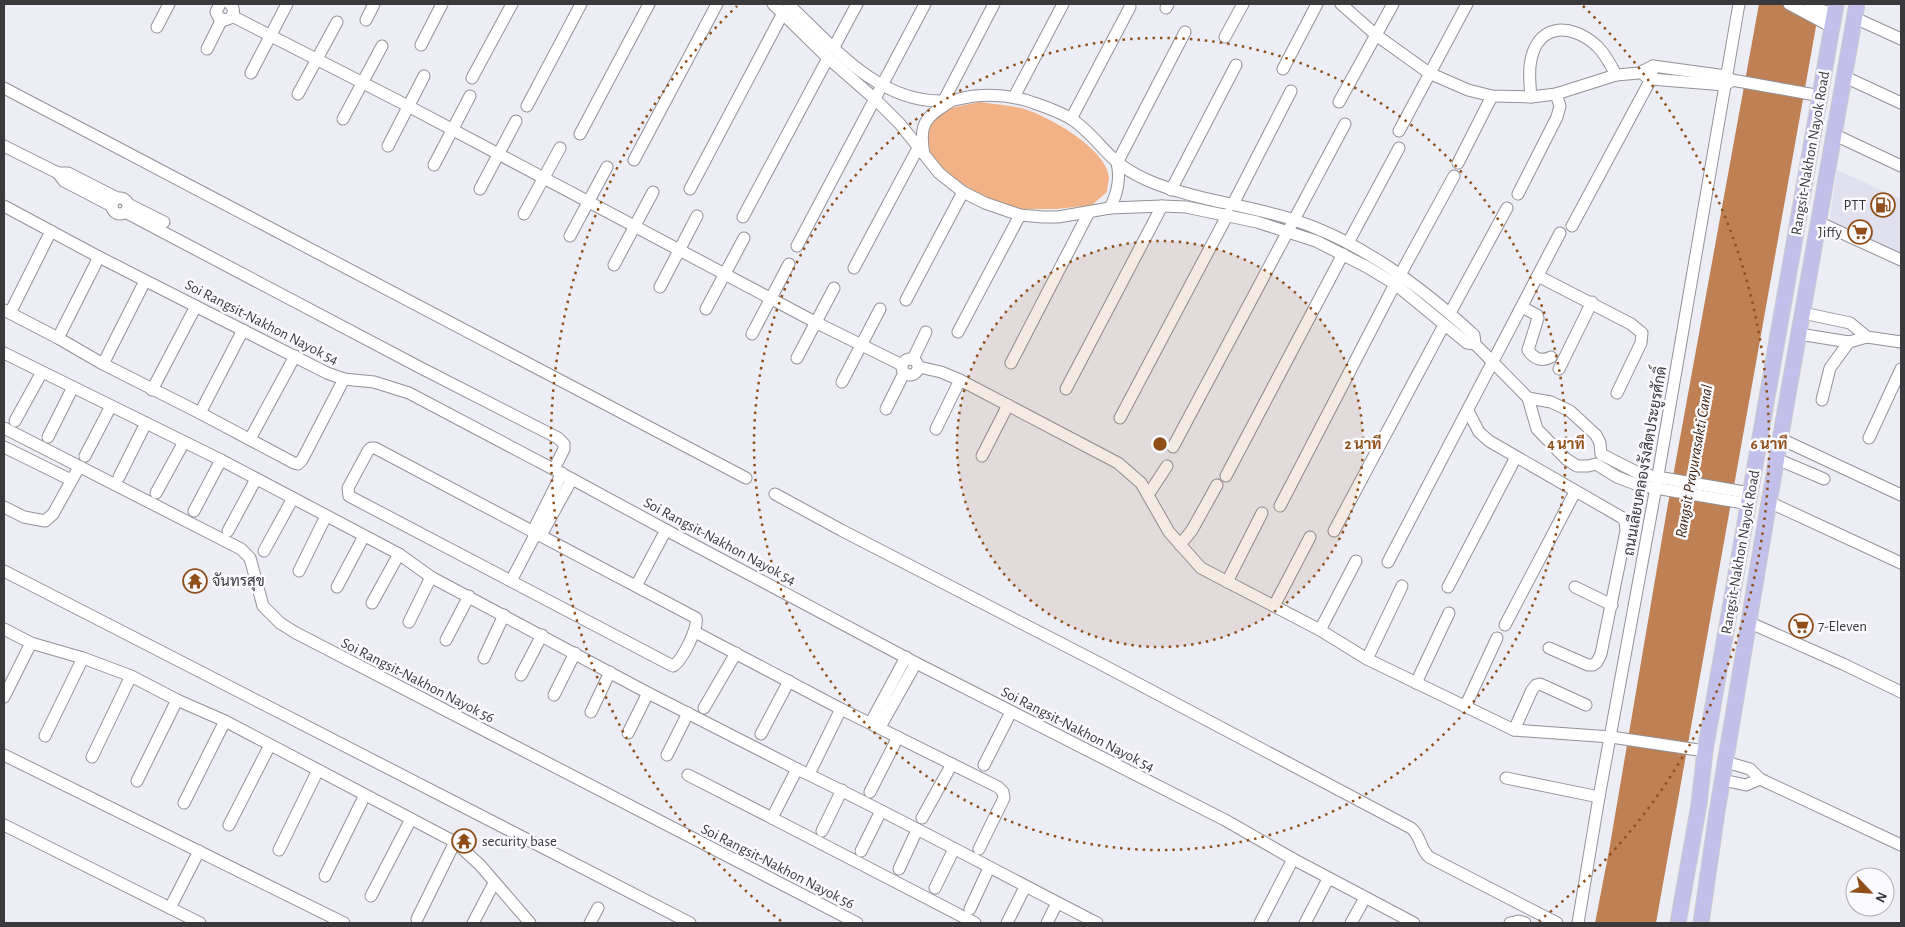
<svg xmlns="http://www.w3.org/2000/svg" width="1905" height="927" font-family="'Alegreya Sans',Sarabun,sans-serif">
  <rect width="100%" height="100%" fill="#ededf6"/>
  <!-- built -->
  <polygon fill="#e0e0ef" points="1837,170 1901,199 1901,258 1829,224"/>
  <!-- green -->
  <path fill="#f2b285" d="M979,102C993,104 1007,105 1021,108C1047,115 1106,148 1109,177C1109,181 1107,188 1107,192L1092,205L1057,209H1022L991,201L958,181L936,162L928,148L927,132L934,120L947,109Z"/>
  <!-- water -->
  <polygon fill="#bf8053" points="1759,4 1820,4 1656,923 1595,923 1609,851 1666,515"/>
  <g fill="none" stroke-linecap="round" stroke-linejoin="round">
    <!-- minor casing -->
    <g stroke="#929199" stroke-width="13">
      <g id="minor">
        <path d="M220,4L216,12L219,18L225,20C234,18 236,10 230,4"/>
        <polyline points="773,4 828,58 875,99 900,124 939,173 963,192 985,203 1020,215 1043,217 1058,217 1110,208 1162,206 1186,207 1257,222 1316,241 1367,267 1395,284 1467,343 1475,344"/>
        <path d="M788,4C832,45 876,101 940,101C952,102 964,97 975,96C995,94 1015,96 1034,103C1046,107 1059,112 1070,118C1088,129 1101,148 1116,161C1125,169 1136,175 1147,180C1193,200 1243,204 1291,219C1361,241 1421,287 1474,335L1475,344L1528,398L1537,429L1566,459L1577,466H1588L1596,464L1617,477L1638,485L1749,504"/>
        <polyline points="1341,4 1376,35 1429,73 1468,90 1492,96 1531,97 1556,94 1616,75 1639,73 1653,66 1726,76 1732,80 1821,96"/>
        <polyline points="1789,4 1832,27"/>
        <polyline points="1809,4 1834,16"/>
        <polyline points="1166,8 1168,4"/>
        <polyline points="232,16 408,106 815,322 902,365"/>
        <polyline points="1855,18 1901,39"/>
        <polyline points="366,20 374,4"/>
        <polyline points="157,27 169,4"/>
        <polyline points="1225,37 1243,4"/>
        <polyline points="421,45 442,4"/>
        <polyline points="834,47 857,4"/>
        <polyline points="207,49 222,19"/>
        <polyline points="1283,69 1317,4"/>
        <polyline points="251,73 287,4"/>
        <polyline points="1645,76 1651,79 1724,85 1730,82"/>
        <polyline points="1843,76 1901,103"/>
        <polyline points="472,78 512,4"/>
        <polyline points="4,88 746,478"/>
        <polyline points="298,94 337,22"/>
        <polyline points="1014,97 1063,4"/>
        <path d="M1531,97C1530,87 1529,77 1530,66C1535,24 1569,21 1597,46C1605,54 1611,65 1616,75"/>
        <polyline points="943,102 994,4"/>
        <polyline points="1339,102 1393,4"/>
        <polyline points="527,106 581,4"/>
        <polyline points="343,119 382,46"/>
        <polyline points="1071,119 1130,7"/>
        <polyline points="1399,131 1467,4"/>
        <polyline points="580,134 649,4"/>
        <polyline points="1833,134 1901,166"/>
        <polyline points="4,146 58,173 64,181 112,206"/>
        <polyline points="388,146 424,76"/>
        <path d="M924,154C918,123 926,117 951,101"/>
        <polyline points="634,160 717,4"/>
        <polyline points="1458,163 1492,96"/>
        <polyline points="434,165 470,96"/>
        <polyline points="58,173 68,173 117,198"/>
        <polyline points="480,189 516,121"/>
        <polyline points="690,189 783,13"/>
        <polyline points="1171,190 1236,65"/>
        <polyline points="1518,194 1557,117 1560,106 1556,94"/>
        <circle cx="120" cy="206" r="8"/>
        <polyline points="128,204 164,222"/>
        <polyline points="1233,204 1291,91"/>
        <polyline points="4,206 99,257 327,373 344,379 374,382 409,393 572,479 666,530 916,663 1225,820 1293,859 1414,923"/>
        <path d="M1110,208C1117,194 1121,179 1117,163L1185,32"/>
        <polyline points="125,212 421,368 558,438 564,444 564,449 554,469"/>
        <polyline points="524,214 560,148"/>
        <polyline points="743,217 828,58"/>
        <polyline points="1818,222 1901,260"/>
        <polyline points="1572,226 1651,79 1653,66"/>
        <polyline points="570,236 607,167"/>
        <polyline points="1348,243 1399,148"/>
        <polyline points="797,246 925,4"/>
        <polyline points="614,265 653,192"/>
        <polyline points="854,268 918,148"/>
        <polyline points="1400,275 1454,176"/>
        <polyline points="1538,276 1631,324 1642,333 1641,343 1617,393"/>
        <polyline points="660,287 697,216"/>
        <polyline points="906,300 963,192"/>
        <path d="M1522,307L1537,315L1538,318L1528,350C1534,359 1542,362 1551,357"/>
        <polyline points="706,309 744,238"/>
        <polyline points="4,310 58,338 103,364 200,413 294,463 298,464 302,460 344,379"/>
        <polyline points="10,313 51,231"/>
        <polyline points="1450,313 1507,208"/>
        <polyline points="1803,313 1850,323 1867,337"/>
        <polyline points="958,332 1020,215"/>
        <polyline points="752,334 789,264"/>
        <polyline points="1799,334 1849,342 1867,337 1901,342"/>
        <polyline points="58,338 99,257"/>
        <polyline points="4,353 221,460 399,554 431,577 648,693 797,769 772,818 975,923"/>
        <polyline points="797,358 834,288"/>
        <circle cx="910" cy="367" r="8"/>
        <polyline points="913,359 926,332"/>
        <polyline points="1011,363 1089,212"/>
        <polyline points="103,364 145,281"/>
        <polyline points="919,367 941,372 960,380 1118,463 1141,483 1169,532 1201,568 1320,630 1367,659 1514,730 1611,737 1705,751"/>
        <polyline points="1559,369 1592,302"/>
        <polyline points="842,382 880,309"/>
        <polyline points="1066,389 1162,206"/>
        <polyline points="152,390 196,306"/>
        <polyline points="1528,398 1551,402 1570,411 1596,435 1600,443 1601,454 1640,474 1750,493"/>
        <polyline points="1822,400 1830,368 1849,342"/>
        <polyline points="886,409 904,373"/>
        <polyline points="1468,411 1479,432 1489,441 1621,517 1625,521 1626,531 1601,654 1597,662 1593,665 1588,665 1549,648"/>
        <polyline points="200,413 243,330"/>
        <polyline points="1120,418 1228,214"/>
        <polyline points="15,421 42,372"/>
        <polyline points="4,428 241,549 250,558 263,606 280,623 296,633 857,923"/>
        <polyline points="936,429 960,380"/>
        <polyline points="48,437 73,387"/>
        <polyline points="1869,438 1901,369"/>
        <polyline points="250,439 295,356"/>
        <polyline points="1781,439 1901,495"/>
        <polyline points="4,447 71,480"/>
        <polyline points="1173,447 1345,124"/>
        <path d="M371,448H375L696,618C699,627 682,661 673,666L669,664L349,496L348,488L368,451Z"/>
        <polyline points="85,456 111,406"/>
        <polyline points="982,456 1008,405"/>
        <polyline points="1777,459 1824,479"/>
        <polyline points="1226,476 1343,254"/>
        <polyline points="119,477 146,423"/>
        <polyline points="156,493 184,442"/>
        <path d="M775,494L841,530L1099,663L1411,828C1421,836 1420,849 1429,857L1557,923"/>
        <polyline points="1148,495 1167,466"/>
        <polyline points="1769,502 1901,563"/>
        <polyline points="1280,506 1395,284"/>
        <polyline points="4,507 24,517 45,521 53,514 79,467"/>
        <polyline points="194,511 221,460"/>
        <polyline points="228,531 256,479"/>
        <polyline points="1334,531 1444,325"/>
        <polyline points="536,536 541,535 572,479"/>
        <polyline points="1180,545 1192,530 1217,485"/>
        <polyline points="264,551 293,498"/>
        <polyline points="1388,562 1560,233"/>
        <polyline points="4,571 690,923"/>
        <polyline points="299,571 326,516"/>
        <polyline points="511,581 534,537 533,531 562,473"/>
        <polyline points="1227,582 1262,513"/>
        <polyline points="636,586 666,530"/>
        <polyline points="337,587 364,536"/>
        <polyline points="1448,587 1516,457"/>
        <polyline points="1575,587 1612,605"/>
        <polyline points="372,603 399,554"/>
        <polyline points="1274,606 1310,537"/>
        <polyline points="409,622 431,577"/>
        <polyline points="1748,622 1843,664 1901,692"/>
        <polyline points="1505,625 1575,492"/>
        <polyline points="4,629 31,643 83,658 131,676 177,700 225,721 455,842 480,865 530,923"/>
        <polyline points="1320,630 1356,561"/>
        <polyline points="695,632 841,709 998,787 1003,792 1004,798 979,849"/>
        <polyline points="446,640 469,596"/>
        <polyline points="484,658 504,615"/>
        <polyline points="1367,659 1402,586"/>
        <polyline points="521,675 542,635"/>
        <polyline points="1416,683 1449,613"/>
        <polyline points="554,695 575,653"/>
        <polyline points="4,697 31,643"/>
        <polyline points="1465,707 1497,638"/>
        <polyline points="704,708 736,653"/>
        <polyline points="591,712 610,672"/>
        <polyline points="871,722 906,657"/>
        <polyline points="880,727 916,663"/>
        <polyline points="1514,730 1532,690 1536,685 1540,684 1586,705"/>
        <polyline points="628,733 648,693"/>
        <polyline points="761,734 789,681"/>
        <polyline points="45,736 83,658"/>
        <polyline points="4,755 344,923"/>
        <polyline points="667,755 688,713"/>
        <polyline points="92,757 131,676"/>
        <polyline points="1726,762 1750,769 1760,779 1901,845"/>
        <polyline points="984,765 1011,712"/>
        <polyline points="812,768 841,709"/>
        <path d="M797,769C898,817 997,872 1097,923"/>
        <polyline points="688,775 772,818"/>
        <polyline points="1506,778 1599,797"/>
        <polyline points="1723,780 1746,785 1760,779"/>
        <polyline points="137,781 177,700"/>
        <polyline points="870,792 898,737"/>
        <polyline points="184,803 225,721"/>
        <polyline points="922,818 952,764"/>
        <polyline points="4,825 200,923"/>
        <polyline points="229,825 270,745"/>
        <polyline points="822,831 842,790"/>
        <polyline points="279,850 318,770"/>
        <polyline points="861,851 881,811"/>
        <polyline points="899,869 917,830"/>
        <polyline points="325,876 365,795"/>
        <polyline points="935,888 954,849"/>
        <polyline points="371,896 411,819"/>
        <polyline points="170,908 199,851"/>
        <polyline points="970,909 989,868"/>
        <polyline points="417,919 455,842"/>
        <polyline points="473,923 494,883"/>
        <polyline points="590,923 598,908"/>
        <polyline points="1007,923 1025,887"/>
        <polyline points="1047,923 1057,903"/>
        <polyline points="1260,923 1293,859"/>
        <polyline points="1305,923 1328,879"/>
        <polyline points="1351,923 1365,898"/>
        <polyline points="1510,923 1519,921 1525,923"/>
        <polyline points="1578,923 1599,797 1656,487 1739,4"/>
      </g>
    </g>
    <!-- major casing -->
    <g stroke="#cccccd" stroke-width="17">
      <g id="major">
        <polyline points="1678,923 1699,804 1705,751 1836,4"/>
        <polyline points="1701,923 1717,812 1765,525 1857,4"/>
      </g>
    </g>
    <!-- minor -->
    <use href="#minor" stroke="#fff" stroke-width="11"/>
    <!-- major -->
    <use href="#major" stroke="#c2bfeb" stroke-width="15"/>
  </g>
  <!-- distance rings -->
  <circle cx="1160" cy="444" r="203" fill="#904f19" fill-opacity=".12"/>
  <g fill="none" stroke="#904f19" stroke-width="2.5" stroke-dasharray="2.5 5">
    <circle cx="1160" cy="444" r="203"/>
    <circle cx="1160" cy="444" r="406"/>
    <path d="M781 921A609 609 0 0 1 737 6M1583 6A609 609 0 0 1 1539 921"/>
  </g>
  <!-- icons -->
  <defs>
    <g id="fuel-ring" transform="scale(1.25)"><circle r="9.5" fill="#fbfbff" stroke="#904f19" stroke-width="1.5"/><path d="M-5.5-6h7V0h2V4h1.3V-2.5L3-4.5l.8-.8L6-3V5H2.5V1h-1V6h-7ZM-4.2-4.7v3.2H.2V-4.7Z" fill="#904f19"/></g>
    <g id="supermarket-ring" transform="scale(1.25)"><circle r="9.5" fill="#fbfbff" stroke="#904f19" stroke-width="1.5"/><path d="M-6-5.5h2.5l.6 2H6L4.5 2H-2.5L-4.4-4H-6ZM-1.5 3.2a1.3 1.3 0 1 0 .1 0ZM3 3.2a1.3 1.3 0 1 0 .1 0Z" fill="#904f19"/></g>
    <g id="temple-ring" transform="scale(1.25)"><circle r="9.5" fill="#fbfbff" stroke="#904f19" stroke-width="1.5"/><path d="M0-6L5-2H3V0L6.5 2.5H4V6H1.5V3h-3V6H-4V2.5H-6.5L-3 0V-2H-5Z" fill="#904f19"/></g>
  </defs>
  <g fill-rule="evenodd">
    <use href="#fuel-ring" x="1883" y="205"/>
    <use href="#supermarket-ring" x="1860" y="232"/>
    <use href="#temple-ring" x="195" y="581"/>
    <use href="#supermarket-ring" x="1801" y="626"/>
    <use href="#temple-ring" x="464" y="841"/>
  </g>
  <g text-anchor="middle" stroke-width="5" stroke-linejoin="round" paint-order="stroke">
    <!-- street labels -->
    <g font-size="15" fill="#3a3a3d" stroke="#fbfbff">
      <text transform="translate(1810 153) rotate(-80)" y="5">Rangsit-Nakhon Nayok Road</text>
      <text transform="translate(262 322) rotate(27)" y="5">Soi Rangsit-Nakhon Nayok 54</text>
      <text transform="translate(1645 461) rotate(-80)" y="5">ถนนเลียบคลองรังสิตประยูรศักดิ์</text>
      <text transform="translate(720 541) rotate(28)" y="5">Soi Rangsit-Nakhon Nayok 54</text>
      <text transform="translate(1740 552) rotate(-80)" y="5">Rangsit-Nakhon Nayok Road</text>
      <text transform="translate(418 680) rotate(27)" y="5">Soi Rangsit-Nakhon Nayok 56</text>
      <text transform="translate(1078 729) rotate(27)" y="5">Soi Rangsit-Nakhon Nayok 54</text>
      <text transform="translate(778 866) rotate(27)" y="5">Soi Rangsit-Nakhon Nayok 56</text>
    </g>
    <!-- poi labels -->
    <g font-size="15" fill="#3a3a3d" stroke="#fbfbff" text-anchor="start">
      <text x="1866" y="210" text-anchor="end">PTT</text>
      <text x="1842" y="237" text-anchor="end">Jiffy</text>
      <text x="212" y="586">จันทรสุข</text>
      <text x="1818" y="631">7-Eleven</text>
      <text x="482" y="846">security base</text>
    </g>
    <!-- water labels -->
    <g font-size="16" font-style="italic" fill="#3e2410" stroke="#fbfbff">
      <text transform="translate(1693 461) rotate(-80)" y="6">Rangsit Prayurasakti Canal</text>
    </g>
  </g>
  <circle cx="1160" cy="444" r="8" fill="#904f19" stroke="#fbfbff" stroke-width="2.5"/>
  <g font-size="15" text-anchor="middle" font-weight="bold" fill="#904f19" stroke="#fbfbff" stroke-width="5" stroke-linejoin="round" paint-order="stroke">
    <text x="1363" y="449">2 นาที</text>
    <text x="1566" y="449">4 นาที</text>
    <text x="1769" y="449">6 นาที</text>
  </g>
  <!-- border -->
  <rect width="1905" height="927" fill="none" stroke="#3a3a3d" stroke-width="10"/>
  <!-- north arrow -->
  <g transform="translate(1870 892) rotate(115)"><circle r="24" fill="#fbfbff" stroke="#aeaeb1"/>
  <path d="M0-4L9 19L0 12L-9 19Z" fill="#904f19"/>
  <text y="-8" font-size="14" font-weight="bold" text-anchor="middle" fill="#3a3a3d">N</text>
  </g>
</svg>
